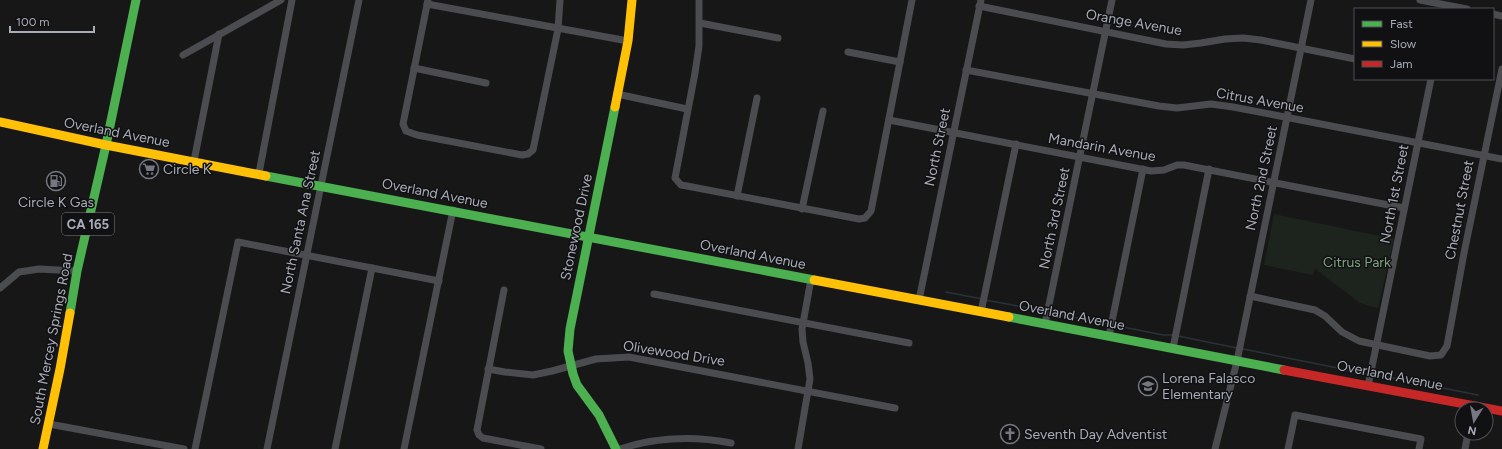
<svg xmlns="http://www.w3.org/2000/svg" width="1502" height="449" font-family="Figtree,sans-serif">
  <rect width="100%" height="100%" fill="#171717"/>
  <!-- green -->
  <polygon fill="#1d241e" points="1274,214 1394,239 1378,308 1360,303 1315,269 1313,275 1264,265"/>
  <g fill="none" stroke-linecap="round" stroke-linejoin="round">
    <!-- stream -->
    <g stroke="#2a3239" stroke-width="1.5">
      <polyline points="946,292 982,299"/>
      <polyline points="985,300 1045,311"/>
      <polyline points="1050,313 1109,324"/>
      <polyline points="1113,325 1163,335 1172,335"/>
      <polyline points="1178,336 1237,348"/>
      <polyline points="1243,349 1368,374"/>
      <polyline points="1372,374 1478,395"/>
    </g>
    <!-- street -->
    <g stroke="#4b4c50" stroke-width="7">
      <polyline points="428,0 404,119 403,124 406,131 417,135 522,155 528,154 533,150 558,29 560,0"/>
      <polyline points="699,0 699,46 695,73 675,178 681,185 687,186 859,219 865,218 871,211 912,0"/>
      <polyline points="1420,0 1467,9"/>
      <polyline points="427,4 628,41"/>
      <polyline points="979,6 1166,44 1183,45 1201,43 1225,39 1243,38 1261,40 1355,59"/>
      <polyline points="1493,14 1502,16"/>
      <polyline points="700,23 778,38"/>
      <polyline points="848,52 900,62"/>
      <polyline points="183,55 281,0"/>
      <polyline points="414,68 486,83"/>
      <polyline points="966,70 1159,106 1177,108 1211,104 1233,107 1502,159"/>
      <polyline points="617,94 687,109"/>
      <polyline points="889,120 1151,171 1164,170 1177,165 1184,165 1404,208"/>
      <polyline points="194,161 219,34"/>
      <polyline points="259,173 292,0"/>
      <polyline points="737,196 757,98"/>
      <polyline points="802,209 823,111"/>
      <polyline points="0,288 19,272 39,269 77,271"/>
      <polyline points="504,290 477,430 479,435 483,438 541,449"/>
      <polyline points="654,294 909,343"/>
      <polyline points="1250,296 1315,310 1325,316 1342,332 1359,341 1430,356 1441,355 1447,346 1464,253 1502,69"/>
      <polyline points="919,300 981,0"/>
      <polyline points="981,312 1016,144"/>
      <polyline points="1045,324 1112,0"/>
      <polyline points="1109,336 1143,169"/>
      <polyline points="1173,348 1209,169"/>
      <polyline points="488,369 505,372 533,375 552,371 596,359 629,357 895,408"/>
      <polyline points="1368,386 1431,79"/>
      <polyline points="49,424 184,449"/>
      <polyline points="195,449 238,242 439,281"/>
      <polyline points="267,449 359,0"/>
      <polyline points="335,449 372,268"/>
      <polyline points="404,449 453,210"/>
      <path d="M620,449C656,437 695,436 731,443"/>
      <polyline points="798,449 810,379 808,363 803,342 802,329 811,279"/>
      <polyline points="1215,449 1237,361 1311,0"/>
      <polyline points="1288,449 1295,415 1421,439 1419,449"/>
      <polyline points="1465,449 1468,433"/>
    </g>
    <!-- fast -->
    <g stroke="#4caf50" stroke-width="9">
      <polyline points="615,107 570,329 568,351 573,374 577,385 599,415 616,449"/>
      <polyline points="266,176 814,280"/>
      <polyline points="70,313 77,271 106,145 136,0"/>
      <polyline points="1009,317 1284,370"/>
    </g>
    <!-- slow -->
    <g stroke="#ffc107" stroke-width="9">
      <polyline points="615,107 628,41 632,0"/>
      <polyline points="0,122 106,145 266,176"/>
      <polyline points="814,280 1009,317"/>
      <polyline points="43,449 60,369 70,313"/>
    </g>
    <!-- jam -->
    <polyline stroke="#c62828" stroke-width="9" points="1284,370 1502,411"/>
  </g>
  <!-- icons -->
  <defs>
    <g id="supermarket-ring" transform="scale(1)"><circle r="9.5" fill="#111113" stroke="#757880" stroke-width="1.5"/><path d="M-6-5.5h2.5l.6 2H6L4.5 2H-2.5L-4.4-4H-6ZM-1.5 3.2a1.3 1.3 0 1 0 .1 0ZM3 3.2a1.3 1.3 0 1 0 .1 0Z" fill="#757880"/></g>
    <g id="fuel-ring" transform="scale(1)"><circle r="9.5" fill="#111113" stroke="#757880" stroke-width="1.5"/><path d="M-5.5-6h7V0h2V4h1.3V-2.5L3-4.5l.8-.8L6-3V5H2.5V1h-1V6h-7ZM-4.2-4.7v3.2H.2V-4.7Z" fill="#757880"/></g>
    <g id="school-ring" transform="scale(1)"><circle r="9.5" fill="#111113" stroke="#757880" stroke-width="1.5"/><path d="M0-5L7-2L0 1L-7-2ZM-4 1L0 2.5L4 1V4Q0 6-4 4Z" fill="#757880"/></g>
    <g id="church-ring" transform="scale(1)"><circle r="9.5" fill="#111113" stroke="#757880" stroke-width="1.5"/><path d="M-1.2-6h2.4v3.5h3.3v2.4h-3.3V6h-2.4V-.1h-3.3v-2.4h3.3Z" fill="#757880"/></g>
  </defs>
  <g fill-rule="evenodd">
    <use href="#supermarket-ring" x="149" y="169"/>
    <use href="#fuel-ring" x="56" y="181"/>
    <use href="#school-ring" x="1148" y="386"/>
    <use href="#church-ring" x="1010" y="434"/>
  </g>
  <g text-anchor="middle" stroke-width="3" stroke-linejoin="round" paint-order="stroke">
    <!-- shield labels -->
    <rect fill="#111113" stroke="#7b7e86" stroke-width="1" x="62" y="213" width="52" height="22" rx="3"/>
    <g font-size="13" font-weight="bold" fill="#a8adb8">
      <text x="88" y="229">CA 165</text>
    </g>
    <!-- street labels -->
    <g font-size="14" fill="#a8adb8" stroke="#111113">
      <text transform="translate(1134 22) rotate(10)" y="5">Orange Avenue</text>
      <text transform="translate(1260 100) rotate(10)" y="5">Citrus Avenue</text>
      <text transform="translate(117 132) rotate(11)" y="5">Overland Avenue</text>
      <text transform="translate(937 147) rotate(-78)" y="5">North Street</text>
      <text transform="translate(1102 147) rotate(10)" y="5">Mandarin Avenue</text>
      <text transform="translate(1261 178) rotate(-78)" y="5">North 2nd Street</text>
      <text transform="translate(435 193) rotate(11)" y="5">Overland Avenue</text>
      <text transform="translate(1394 194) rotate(-79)" y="5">North 1st Street</text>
      <text transform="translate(1459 210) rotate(-79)" y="5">Chestnut Street</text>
      <text transform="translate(1054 218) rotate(-78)" y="5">North 3rd Street</text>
      <text transform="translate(300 222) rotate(-78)" y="5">North Santa Ana Street</text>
      <text transform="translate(576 227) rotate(-78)" y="5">Stonewood Drive</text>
      <text transform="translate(753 254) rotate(11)" y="5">Overland Avenue</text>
      <text transform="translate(1072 315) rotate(11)" y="5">Overland Avenue</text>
      <text transform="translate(51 339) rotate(-79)" y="5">South Mercey Springs Road</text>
      <text transform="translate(674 353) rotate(9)" y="5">Olivewood Drive</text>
      <text transform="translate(1390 375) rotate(11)" y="5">Overland Avenue</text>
    </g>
    <!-- poi labels -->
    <g font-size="14" fill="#a8adb8" stroke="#111113" text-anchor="start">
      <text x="163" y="174">Circle K</text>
      <text x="56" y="207" text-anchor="middle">Circle K Gas</text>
      <text x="1162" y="383">Lorena Falasco<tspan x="1162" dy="16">Elementary</tspan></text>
      <text x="1024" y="439">Seventh Day Adventist</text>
    </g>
    <!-- park labels -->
    <g font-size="14" fill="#7fa381" stroke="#111113">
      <text x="1357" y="267">Citrus Park</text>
    </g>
  </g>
  <!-- legend -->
  <rect x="1354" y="8" width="140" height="72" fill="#111113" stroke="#4d4f55"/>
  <rect x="1362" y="21" width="20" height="6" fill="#4caf50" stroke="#4d4f55"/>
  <text x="1390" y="28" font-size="12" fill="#a8adb8">Fast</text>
  <rect x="1362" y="41" width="20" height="6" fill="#ffc107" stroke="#4d4f55"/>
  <text x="1390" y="48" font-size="12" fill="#a8adb8">Slow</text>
  <rect x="1362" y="61" width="20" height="6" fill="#c62828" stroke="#4d4f55"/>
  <text x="1390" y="68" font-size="12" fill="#a8adb8">Jam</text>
  <!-- north arrow -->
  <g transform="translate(1474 421) rotate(191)"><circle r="19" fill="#111113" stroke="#4d4f55"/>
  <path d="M0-3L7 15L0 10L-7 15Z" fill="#757880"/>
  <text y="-6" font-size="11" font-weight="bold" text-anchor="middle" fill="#a8adb8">N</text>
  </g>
  <!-- scale -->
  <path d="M10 26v6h84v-6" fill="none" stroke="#a8adb8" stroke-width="2"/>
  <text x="16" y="26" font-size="12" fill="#a8adb8" stroke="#111113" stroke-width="3" paint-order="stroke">100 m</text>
</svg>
